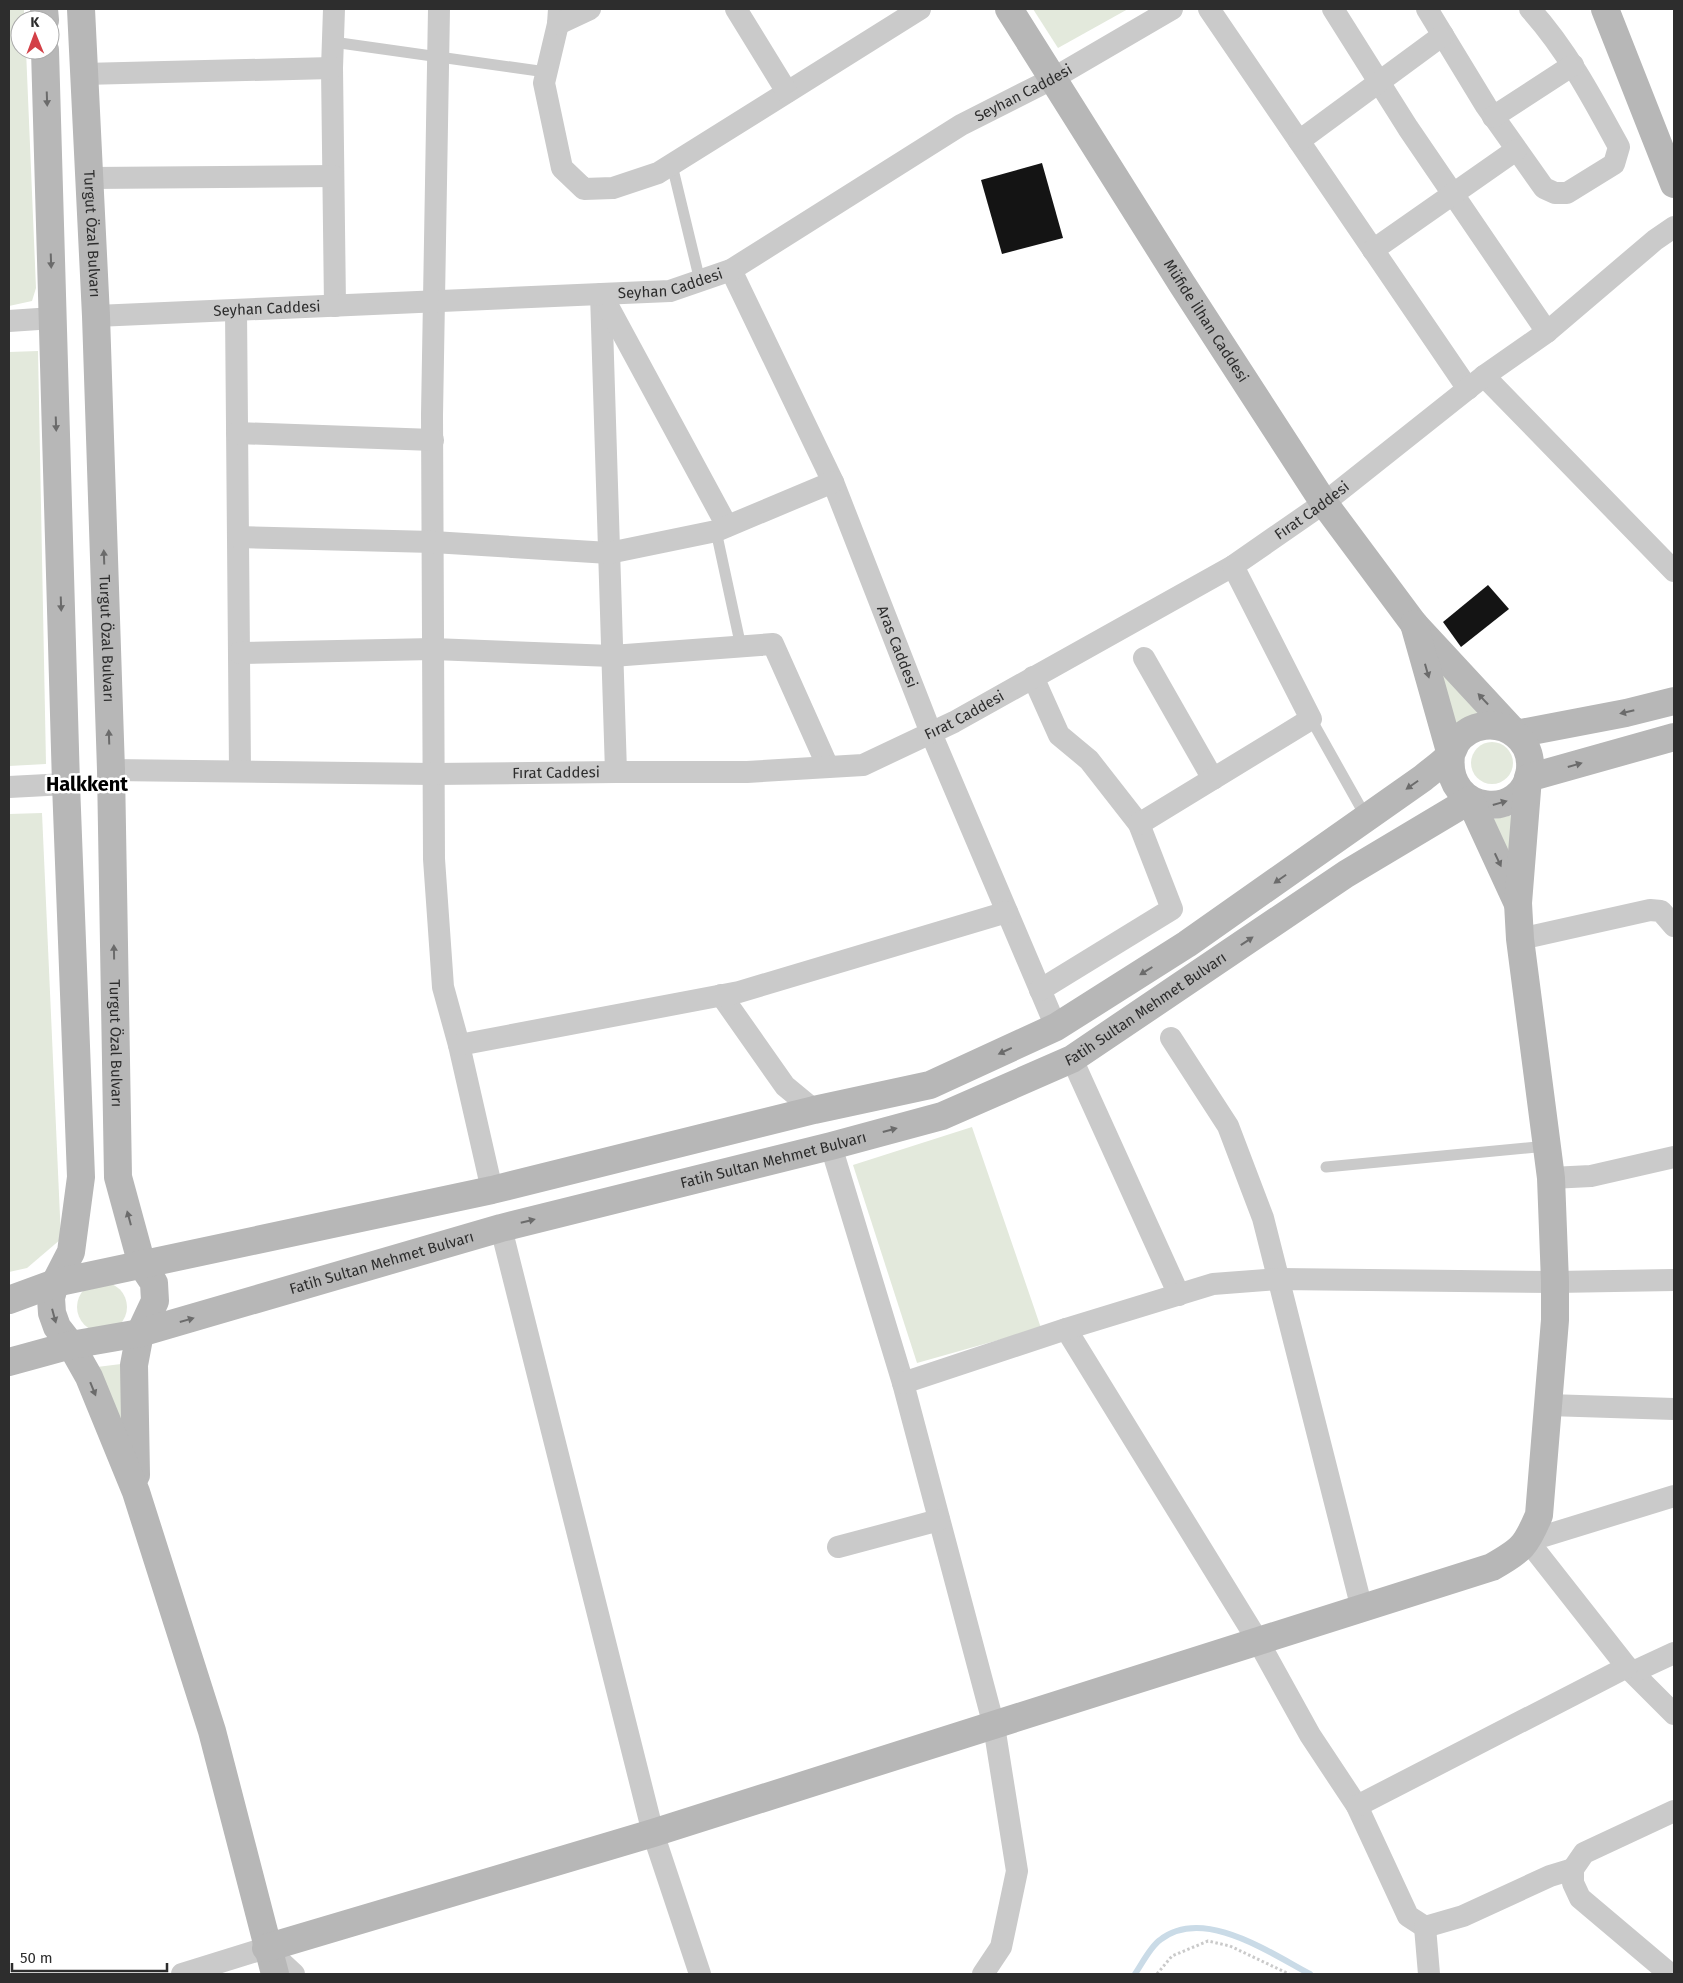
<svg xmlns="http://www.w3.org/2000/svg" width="1683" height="1983" font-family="'Fira Sans',sans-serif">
  <rect width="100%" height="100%" fill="#fff"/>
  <!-- green -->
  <g fill="#e3e9dc">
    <polygon points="9,9 24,9 24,20 20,20 20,50 26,50 36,288 32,301 9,306"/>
    <polygon points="1033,9 1128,9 1058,48"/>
    <polygon points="38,351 46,764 9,766 9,352"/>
    <polygon points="1430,651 1480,716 1458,729"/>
    <circle cx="1492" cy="763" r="21"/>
    <polygon points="42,813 61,1239 27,1268 9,1272 9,814"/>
    <polygon points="1514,815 1515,882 1487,820"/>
    <polygon points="972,1127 1041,1328 917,1363 853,1165"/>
    <circle cx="102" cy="1307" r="25"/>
    <polygon points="121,1364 128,1442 97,1367"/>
  </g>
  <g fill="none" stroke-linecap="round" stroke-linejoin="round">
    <!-- stream -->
    <path stroke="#cadbe7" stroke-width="6" d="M1135,1974C1142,1964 1150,1947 1160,1940C1203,1906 1270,1953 1310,1974"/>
  </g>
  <!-- building -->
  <g fill="#141414">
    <polygon points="1042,163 1063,238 1002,254 981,180"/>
    <polygon points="1488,585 1509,609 1461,647 1443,622"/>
  </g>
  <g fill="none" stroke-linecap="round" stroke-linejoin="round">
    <!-- path -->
    <polyline stroke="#cacaca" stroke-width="3" stroke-dasharray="2.5 2.5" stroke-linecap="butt" points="1157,1974 1172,1956 1208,1941 1230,1946 1289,1974"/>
    <!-- lane -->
    <g stroke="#cacaca" stroke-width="11">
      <polyline points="333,42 546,72"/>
      <polyline points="672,165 700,281"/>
      <polyline points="716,531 741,647"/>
      <polyline points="1311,719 1366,817"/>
      <polyline points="1326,1167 1547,1146"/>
    </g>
    <!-- street -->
    <g stroke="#cacaca" stroke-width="22">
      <polyline points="334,9 332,68 335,306"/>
      <polyline points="439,9 432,415 434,859 443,987 459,1045 492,1190"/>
      <polyline points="559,9 558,24 544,83 562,168 584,189 613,188 658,173 920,9"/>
      <polyline points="736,9 787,92"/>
      <polyline points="1209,9 1468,389"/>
      <polyline points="1333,9 1408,128 1547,332"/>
      <path d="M1427,9L1486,106L1544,188L1555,193H1567L1614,164L1619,147C1593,99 1567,50 1530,9"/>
      <polyline points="558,24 590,9"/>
      <polyline points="83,74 332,68"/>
      <polyline points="1493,117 1573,65"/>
      <polyline points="1299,141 1443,35"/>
      <polyline points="90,178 333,176"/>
      <polyline points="1373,250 1516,150"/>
      <path id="s1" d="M731,270L833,482L931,733L1056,1027"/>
      <polyline points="601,294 616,772"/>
      <polyline points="603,297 727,526"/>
      <polyline points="236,310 240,771"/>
      <path id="s2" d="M96,316L670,291L731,270L961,125L1052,79L1172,9"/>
      <polyline points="9,321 53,318"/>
      <polyline points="1484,376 1674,571"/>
      <polyline points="237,433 433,440"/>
      <polyline points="238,537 433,542 609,553 716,531 833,482"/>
      <polyline points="239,653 433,649 612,656 773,644 828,767"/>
      <polyline points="1144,658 1213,779"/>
      <polyline points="1033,677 1059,735 1089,760 1139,824 1172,909 1040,990"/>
      <path id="s3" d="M111,770L433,774L616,772H747L863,765L954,722L1233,566L1324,503L1484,376L1547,332L1655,240L1674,227"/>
      <polyline points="9,787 66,784"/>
      <polyline points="1139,824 1311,719 1233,566"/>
      <polyline points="1520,939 1650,910 1661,911 1674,926"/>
      <polyline points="721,995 785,1086 814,1110"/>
      <polyline points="1171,1038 1228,1126 1263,1218 1362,1609"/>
      <polyline points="459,1045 739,992 1007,912"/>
      <polyline points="1072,1059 1179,1295"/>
      <polyline points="831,1146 903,1383 994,1726 1017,1871 1001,1947 983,1974"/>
      <polyline points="1551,1178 1591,1176 1674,1157"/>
      <polyline points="501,1228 653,1833 700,1974"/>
      <polyline points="1066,1329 1258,1641 1310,1735 1357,1806 1408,1916 1425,1927 1463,1916 1550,1876 1573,1869"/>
      <polyline points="903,1383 1066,1329 1213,1284 1279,1279 1555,1282 1674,1280"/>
      <polyline points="1548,1405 1674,1409"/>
      <polyline points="1674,1496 1528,1541 1627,1667 1674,1714"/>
      <polyline points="838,1547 939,1520"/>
      <polyline points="1633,1672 1674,1653"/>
      <polyline points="1357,1806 1627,1667"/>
      <polyline points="1425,1927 1429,1974"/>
      <polyline points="182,1974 266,1948 294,1974"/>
      <polyline points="1670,1974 1580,1898 1573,1883 1573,1869 1584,1853 1674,1811"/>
    </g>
    <!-- secondary -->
    <g stroke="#b7b7b7" stroke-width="28">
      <polyline points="44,9 45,20"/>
      <path id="s4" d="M81,9L96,316L111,770L118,1177L142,1265L154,1283L155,1301L140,1333L134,1365L136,1475"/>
      <path id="s5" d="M1009,9L1182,284L1324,503L1414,624L1516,734L1626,713L1674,701"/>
      <polyline points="1605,9 1674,184"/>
      <polyline points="45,50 66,784 81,1177 71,1252 55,1283 51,1298 52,1313 57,1327 71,1345 89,1377 136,1492 212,1731 275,1974"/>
      <path d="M9,1300L55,1283L492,1190L814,1110L930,1085L1056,1027L1187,944L1423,778C1431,771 1442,764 1449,756C1453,753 1454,747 1456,743C1470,723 1498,720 1516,735C1526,743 1531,756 1530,769C1525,822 1444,815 1451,755L1414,624"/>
      <path id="s6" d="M9,1362L71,1345L140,1333L501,1228L831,1146L942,1116L1072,1059L1346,874L1470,800L1517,902"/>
      <path d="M266,1948L653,1833L1492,1567C1522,1550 1526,1546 1539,1515L1555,1320V1282L1551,1178L1520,939L1518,903L1528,778L1674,737"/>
    </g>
  </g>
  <!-- one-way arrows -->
  <defs><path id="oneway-solid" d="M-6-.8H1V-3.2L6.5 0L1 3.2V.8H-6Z" transform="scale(1.25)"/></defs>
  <g fill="#6b6b6b">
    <use href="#oneway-solid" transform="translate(47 99) rotate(88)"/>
    <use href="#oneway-solid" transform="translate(51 261) rotate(88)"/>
    <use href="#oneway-solid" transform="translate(56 424) rotate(88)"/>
    <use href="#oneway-solid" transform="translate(104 557) rotate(-92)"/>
    <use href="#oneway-solid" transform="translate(61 604) rotate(88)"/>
    <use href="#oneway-solid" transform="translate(1427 671) rotate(74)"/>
    <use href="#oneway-solid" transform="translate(1483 699) rotate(-133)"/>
    <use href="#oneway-solid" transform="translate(1627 712) rotate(167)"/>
    <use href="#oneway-solid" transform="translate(109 737) rotate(-92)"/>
    <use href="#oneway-solid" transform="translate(1575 765) rotate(-16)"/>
    <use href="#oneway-solid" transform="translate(1412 785) rotate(145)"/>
    <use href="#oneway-solid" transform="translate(1500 803) rotate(-16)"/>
    <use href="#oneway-solid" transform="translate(1498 860) rotate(65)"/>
    <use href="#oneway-solid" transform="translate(1280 879) rotate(145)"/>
    <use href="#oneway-solid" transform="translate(1247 941) rotate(-34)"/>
    <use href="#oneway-solid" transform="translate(114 952) rotate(-91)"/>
    <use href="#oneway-solid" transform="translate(1146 971) rotate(148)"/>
    <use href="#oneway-solid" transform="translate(1005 1051) rotate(155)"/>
    <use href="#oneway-solid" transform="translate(890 1130) rotate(-15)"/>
    <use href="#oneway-solid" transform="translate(129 1218) rotate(-105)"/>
    <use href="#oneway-solid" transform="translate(528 1221) rotate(-14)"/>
    <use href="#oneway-solid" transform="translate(54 1316) rotate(75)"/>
    <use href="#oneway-solid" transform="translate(187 1320) rotate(-16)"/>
    <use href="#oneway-solid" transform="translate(93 1389) rotate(68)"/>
  </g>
  <g text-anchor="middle" stroke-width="5" stroke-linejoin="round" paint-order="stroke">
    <!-- street labels -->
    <g font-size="15" fill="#2d2d2d" stroke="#fff">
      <text dy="5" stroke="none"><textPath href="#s2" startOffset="981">Seyhan Caddesi</textPath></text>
      <text dy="5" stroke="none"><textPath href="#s4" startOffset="225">Turgut Özal Bulvarı</textPath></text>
      <text dy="5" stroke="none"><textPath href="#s2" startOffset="576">Seyhan Caddesi</textPath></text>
      <text dy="5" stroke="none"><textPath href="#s2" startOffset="171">Seyhan Caddesi</textPath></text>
      <text dy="5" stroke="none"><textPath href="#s5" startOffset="369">Müfide İlhan Caddesi</textPath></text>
      <text dy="5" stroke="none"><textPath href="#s3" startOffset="1269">Fırat Caddesi</textPath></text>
      <text dy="5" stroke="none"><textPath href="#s4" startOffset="630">Turgut Özal Bulvarı</textPath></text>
      <text dy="5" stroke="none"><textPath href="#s1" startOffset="412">Aras Caddesi</textPath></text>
      <text dy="5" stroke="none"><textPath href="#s3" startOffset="865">Fırat Caddesi</textPath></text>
      <text dy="5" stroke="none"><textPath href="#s3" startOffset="445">Fırat Caddesi</textPath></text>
      <text dy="5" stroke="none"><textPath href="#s6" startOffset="1196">Fatih Sultan Mehmet Bulvarı</textPath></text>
      <text dy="5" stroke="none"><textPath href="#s4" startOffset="1035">Turgut Özal Bulvarı</textPath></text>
      <text dy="5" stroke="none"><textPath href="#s6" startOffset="791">Fatih Sultan Mehmet Bulvarı</textPath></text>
      <text dy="5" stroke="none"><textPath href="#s6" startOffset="386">Fatih Sultan Mehmet Bulvarı</textPath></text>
    </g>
    <!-- district labels -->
    <g font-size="20" font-weight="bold" fill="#000" stroke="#fff">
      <text x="87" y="791">Halkkent</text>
    </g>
  </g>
  <!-- border -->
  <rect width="1683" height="1983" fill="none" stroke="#2d2d2d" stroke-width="20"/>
  <!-- north arrow -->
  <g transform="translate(35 35) rotate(359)"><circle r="24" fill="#ffffff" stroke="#ababab"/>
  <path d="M0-4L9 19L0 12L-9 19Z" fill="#d34047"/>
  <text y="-8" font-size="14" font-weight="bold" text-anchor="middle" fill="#2d2d2d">K</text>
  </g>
  <!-- scale -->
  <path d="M12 1963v8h155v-8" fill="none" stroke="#2d2d2d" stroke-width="2.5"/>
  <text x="20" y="1963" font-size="15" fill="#2d2d2d" stroke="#ffffff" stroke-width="4" paint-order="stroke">50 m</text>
</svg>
